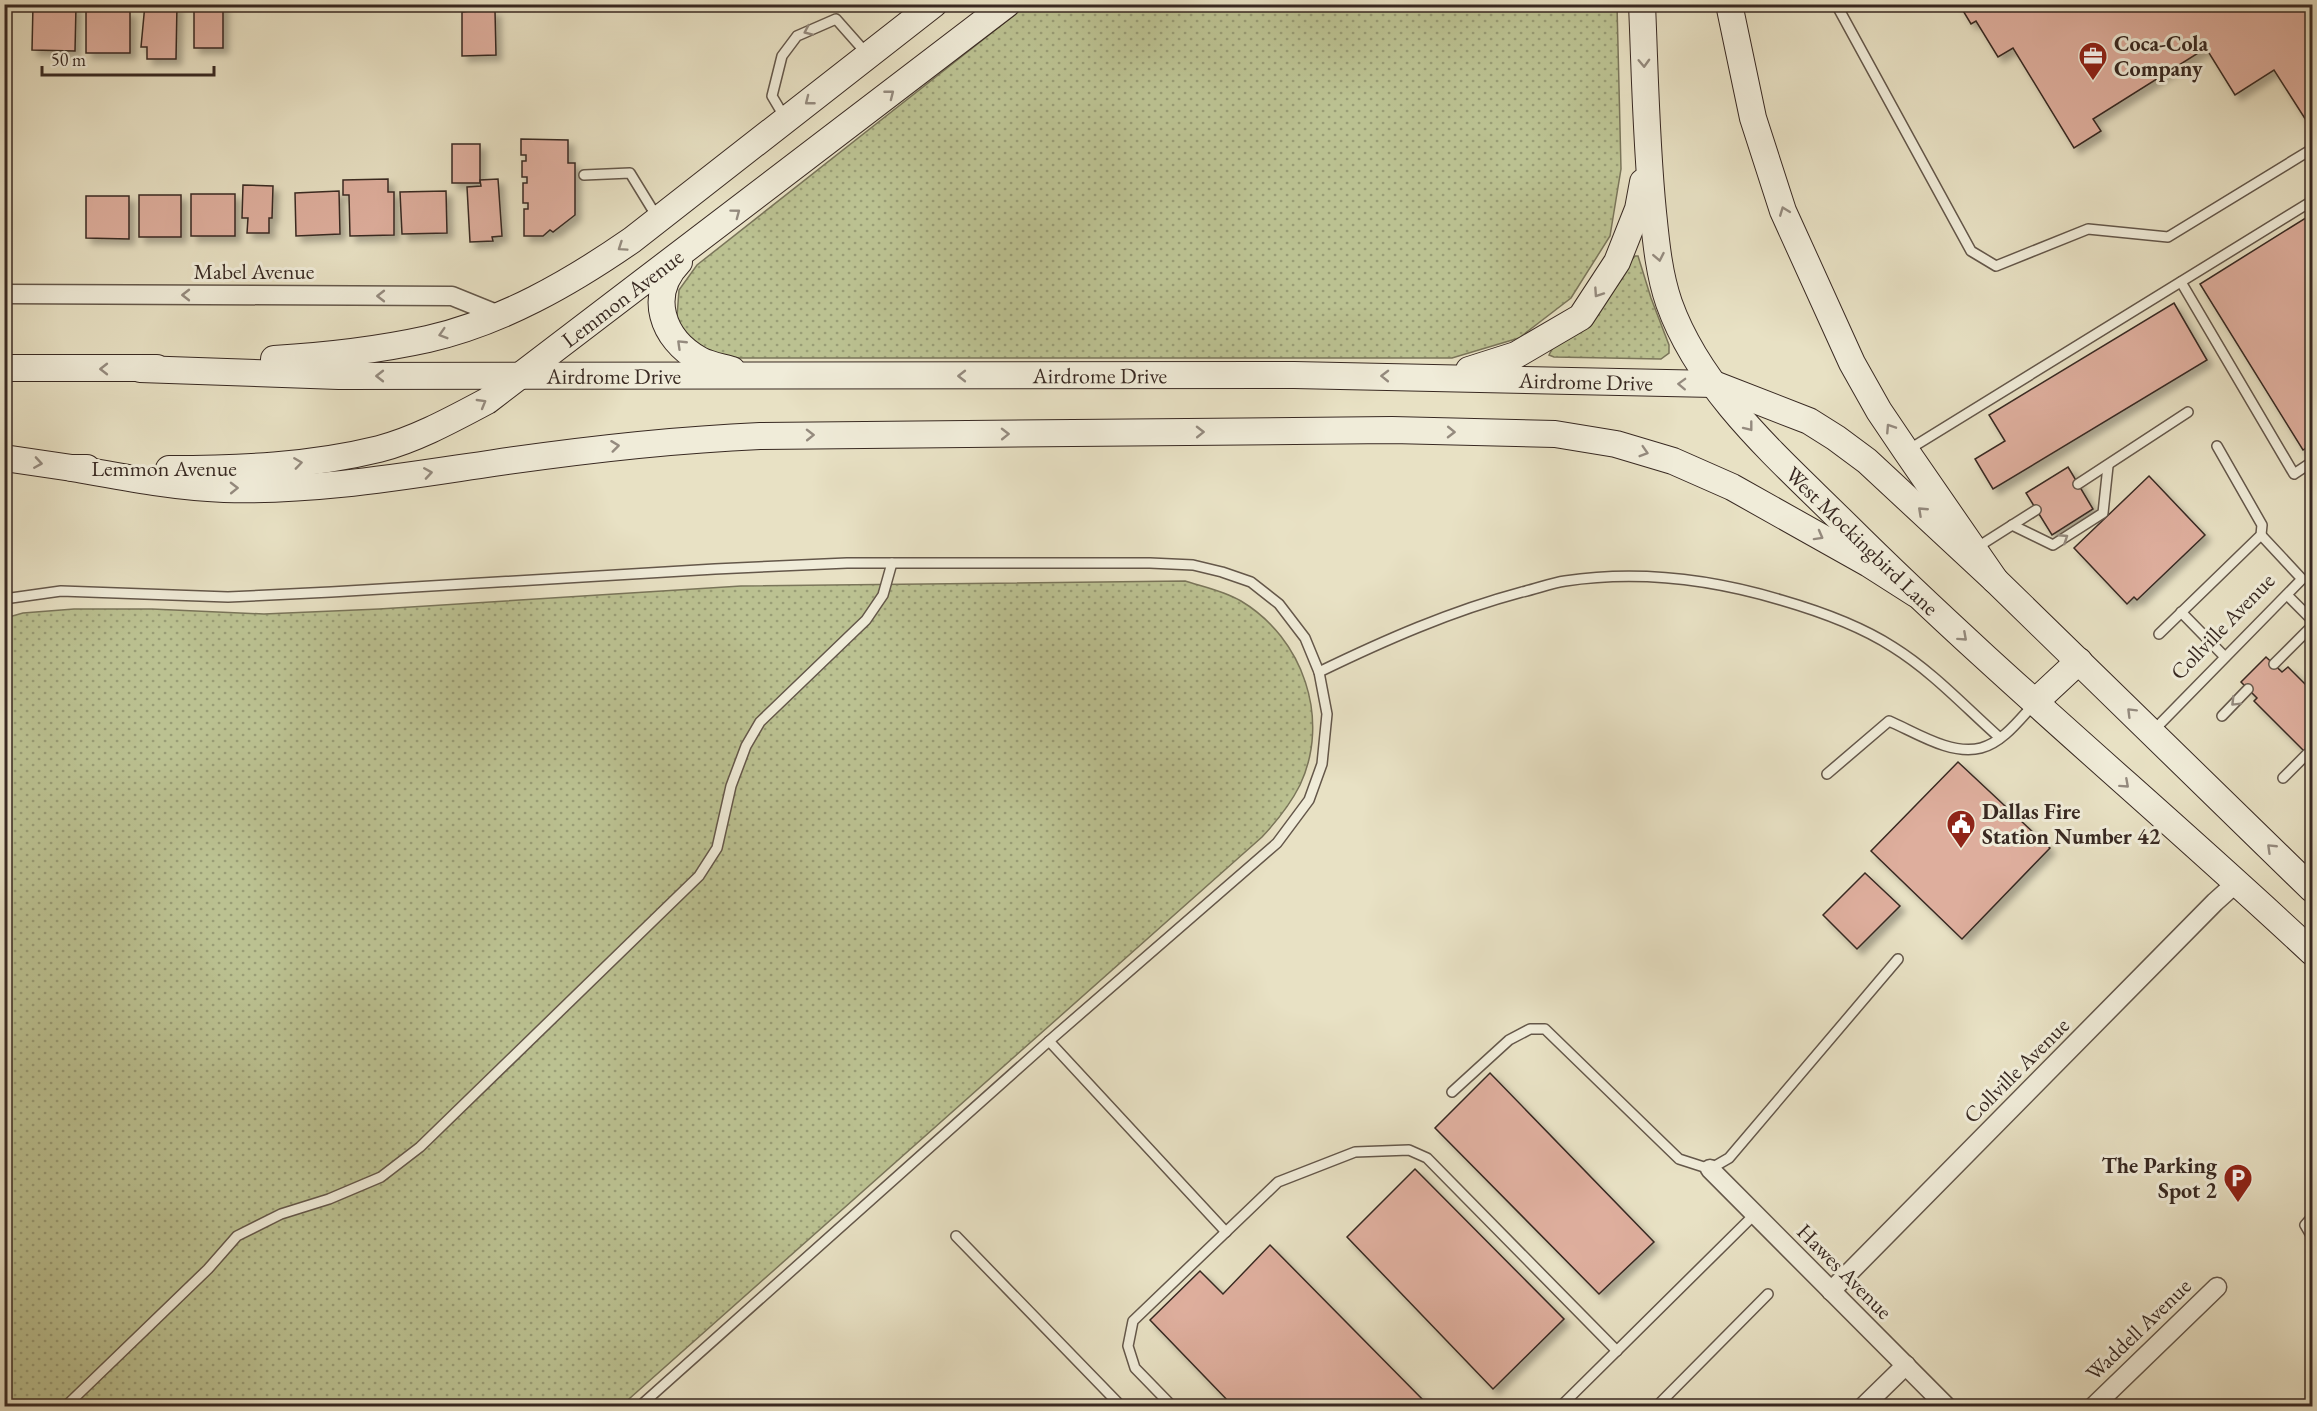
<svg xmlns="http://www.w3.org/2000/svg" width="2317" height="1411" font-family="'EB Garamond',serif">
  <defs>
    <pattern id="grass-dots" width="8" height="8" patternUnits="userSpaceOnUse" patternTransform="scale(1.5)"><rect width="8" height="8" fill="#bbc191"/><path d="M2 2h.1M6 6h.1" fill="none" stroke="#999d76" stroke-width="1.8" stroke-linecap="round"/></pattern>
    <filter id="shadow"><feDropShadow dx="5.5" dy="5.5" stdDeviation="3" flood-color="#0004"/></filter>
  </defs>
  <rect width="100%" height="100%" fill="#e8e1c4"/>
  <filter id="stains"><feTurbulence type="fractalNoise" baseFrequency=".00333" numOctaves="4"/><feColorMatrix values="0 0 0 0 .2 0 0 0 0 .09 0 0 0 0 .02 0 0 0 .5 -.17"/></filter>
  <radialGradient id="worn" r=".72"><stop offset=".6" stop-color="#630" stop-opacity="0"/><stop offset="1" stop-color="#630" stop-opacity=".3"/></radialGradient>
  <!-- grass -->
  <g fill="url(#grass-dots)" stroke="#7a755a" stroke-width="1.5">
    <polygon points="1027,5 1617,5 1621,169 1610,236 1571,298 1519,338 1452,358 711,358 686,340 677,317 679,290 697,265"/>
    <polygon points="1635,256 1638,256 1651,298 1669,345 1669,353 1661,359 1554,357 1549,355 1552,349 1565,339"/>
    <path d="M1185,581C1204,587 1224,591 1241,601C1303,638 1331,719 1300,785C1290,805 1277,821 1262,837L621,1406H5V618L23,613L74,609H152L264,614L379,609L741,586Z"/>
  </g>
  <!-- building -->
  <g fill="#deae9d" stroke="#382922" stroke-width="1.5" filter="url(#shadow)">
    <polygon points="145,4 177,4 176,59 147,59 147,47 141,47"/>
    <rect x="194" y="4" width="29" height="44"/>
    <polygon points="1959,4 2312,4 2312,127 2311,128 2274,70 2235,95 2206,48 2093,119 2101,131 2074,148 2013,48 1998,57 1976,21 1971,24"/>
    <polygon points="33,5 76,6 75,51 32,50"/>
    <polygon points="469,7 488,7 488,11 495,11 496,55 462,56 462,12 469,11"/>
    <rect x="86" y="11" width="44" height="42"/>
    <polygon points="521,139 568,140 568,163 575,163 575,215 553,232 550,230 543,236 524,236 524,209 528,209 528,203 523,203 523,183 527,183 527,177 522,177 522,161 526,161 526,155 521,155"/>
    <rect x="452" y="144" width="28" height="39"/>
    <polygon points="388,179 388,192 394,192 394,235 350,236 349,195 343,195 343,180"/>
    <polygon points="498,179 502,236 492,237 493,241 470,242 467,187 481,186 480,180"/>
    <polygon points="243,185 273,186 272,218 269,218 269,233 247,233 248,218 242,218"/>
    <polygon points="339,191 340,234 296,236 295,193"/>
    <polygon points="446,191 447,233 402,234 400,192"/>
    <rect x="191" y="194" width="44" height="42"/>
    <rect x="139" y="195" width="42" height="42"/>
    <polygon points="86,196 129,196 129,239 86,238"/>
    <polygon points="2312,214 2312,444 2303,450 2200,284"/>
    <polygon points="2174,303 2207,360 1993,489 1975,459 2005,441 1989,415"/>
    <polygon points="2068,467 2093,509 2052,535 2026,493"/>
    <polygon points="2149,476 2205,535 2137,600 2134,597 2127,604 2074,548"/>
    <polygon points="2266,657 2282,672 2288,667 2312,691 2312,759 2254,701 2257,698 2241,682"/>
    <polygon points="1958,762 2050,848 1962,939 1871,851"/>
    <polygon points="1865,873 1900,906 1857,949 1823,915"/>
    <polygon points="1490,1073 1654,1242 1599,1294 1435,1128"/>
    <polygon points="1415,1169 1564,1319 1493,1389 1347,1237"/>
    <polygon points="1270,1245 1429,1406 1233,1406 1150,1320 1200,1271 1223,1294"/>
  </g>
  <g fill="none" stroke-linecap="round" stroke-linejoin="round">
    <!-- service casing -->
    <g stroke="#64574a" stroke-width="12">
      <g id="service">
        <polyline points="1836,4 1971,251 1996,266 2088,229 2168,237 2312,149"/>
        <polyline points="785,118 772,96 782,56 797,36 836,19 867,54"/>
        <polyline points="584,175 630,173 657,217"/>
        <polyline points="2181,282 2294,474 2312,462"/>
        <polyline points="1908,450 2312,201"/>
        <polyline points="2078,484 2188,412"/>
        <polyline points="2012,525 2053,545 2103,513 2108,466"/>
        <polyline points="1976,548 2036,510"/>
        <polyline points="2287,595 2312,620"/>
        <polyline points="4,599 61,591 228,597 331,592 715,569 847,563 1150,563 1193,565 1222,572 1251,582 1279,604 1305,638 1319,672 1327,714 1322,764 1309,800 1277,843 1049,1041 640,1406"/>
        <polyline points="2181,612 2225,657"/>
        <polyline points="2159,634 2261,535 2262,525 2217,446"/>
        <polyline points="2274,664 2312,626"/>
        <path d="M1319,672C1385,640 1451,611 1522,592C1536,589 1551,583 1565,581C1638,570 1711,579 1781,600C1819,611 1859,625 1893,647C1933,672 1965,707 2000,738"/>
        <polyline points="2222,716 2248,689"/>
        <polyline points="2153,731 2302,579 2261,535"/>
        <path d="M1827,774L1889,721C1915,732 1951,756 1981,748C2003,742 2019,720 2034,704"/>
        <polyline points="2283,778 2307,754"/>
        <polyline points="1049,1041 1226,1232"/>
        <polyline points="1452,1092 1509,1040 1530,1029 1545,1029 1679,1159 1710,1169 1729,1158 1898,959"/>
        <polyline points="2312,1217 2305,1225 2312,1237"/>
        <polyline points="956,1236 1121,1406"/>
        <polyline points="66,1406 208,1269 237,1236 281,1214 329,1199 381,1177 420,1147 699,876 717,848 731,786 746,746 760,722 866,620 883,595 892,563"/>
        <polyline points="1172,1406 1135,1368 1128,1346 1133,1321 1278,1182 1355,1152 1409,1150 1427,1158 1617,1351"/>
        <polyline points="1561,1406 1755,1214"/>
        <polyline points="1657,1406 1768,1294"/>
      </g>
    </g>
    <!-- minor casing -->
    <g stroke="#64574a" stroke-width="21">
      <g id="minor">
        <polyline points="4,294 452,296 499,315"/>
        <polyline points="1710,1169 1946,1406"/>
        <polyline points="1831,1291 2215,902 2235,884"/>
        <polyline points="1864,1406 1906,1365"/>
        <polyline points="2094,1406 2217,1287"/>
      </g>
    </g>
    <!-- secondary casing -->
    <g stroke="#382922" stroke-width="28">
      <g id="secondary">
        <path id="s1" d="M1642,4C1645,74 1646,143 1653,212C1656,242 1659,274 1669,303C1701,393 1782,461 1847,526C1996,674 2159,809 2312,952"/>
        <polyline points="1729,4 1753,118 1783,211 1852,363 1879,411 1906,451 1995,580 2312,889"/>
        <path d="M679,262C647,295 662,339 700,360C709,365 722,367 732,370"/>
        <path d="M274,359C325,356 378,350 428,339C502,322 570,283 632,240L934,4"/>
        <polyline points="4,368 157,368"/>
        <path id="s2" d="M140,369L339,376L1294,375L1714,384L1809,421L1836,438L1867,461L1995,580"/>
        <polyline points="1469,370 1516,355 1581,317 1617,262 1638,209 1643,182"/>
        <polyline points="4,458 72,468 87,468"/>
        <path d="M72,468C122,477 173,487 224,489C315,492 405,476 494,463C583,450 670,440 760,436L1392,430L1555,434L1616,444L1673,461L1732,487L1869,564L1916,594"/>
        <path id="s3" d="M169,469C239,469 310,466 379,449C417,439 453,419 487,401L1007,4"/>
        <polyline points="2035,702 2079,661"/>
      </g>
    </g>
    <!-- service -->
    <use href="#service" stroke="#f0ecd9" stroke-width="9"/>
    <!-- minor -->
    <use href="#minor" stroke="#f0ecd9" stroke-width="18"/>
    <!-- secondary -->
    <use href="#secondary" stroke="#f0ecd9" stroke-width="26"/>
  </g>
  <!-- one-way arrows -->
  <defs><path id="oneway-chevron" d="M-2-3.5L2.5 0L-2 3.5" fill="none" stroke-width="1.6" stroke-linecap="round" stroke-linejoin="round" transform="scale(1.5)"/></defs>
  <g stroke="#948a7e">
    <use href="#oneway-chevron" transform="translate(808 31) rotate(156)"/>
    <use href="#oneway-chevron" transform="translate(1644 63) rotate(88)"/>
    <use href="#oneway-chevron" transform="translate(890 94) rotate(-38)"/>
    <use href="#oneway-chevron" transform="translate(809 101) rotate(142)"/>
    <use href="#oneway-chevron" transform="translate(1784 211) rotate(-111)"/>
    <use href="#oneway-chevron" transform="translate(736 213) rotate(-37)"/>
    <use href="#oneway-chevron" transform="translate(622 247) rotate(146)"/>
    <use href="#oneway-chevron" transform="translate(1659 257) rotate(79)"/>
    <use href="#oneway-chevron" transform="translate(1598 293) rotate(124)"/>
    <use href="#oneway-chevron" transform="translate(186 295) rotate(-180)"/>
    <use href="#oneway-chevron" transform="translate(381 296) rotate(-180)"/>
    <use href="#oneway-chevron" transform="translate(443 334) rotate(163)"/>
    <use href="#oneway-chevron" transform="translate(681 344) rotate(-136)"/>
    <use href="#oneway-chevron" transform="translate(104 369) rotate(-180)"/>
    <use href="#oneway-chevron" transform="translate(380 376) rotate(180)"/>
    <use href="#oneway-chevron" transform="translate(962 376) rotate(180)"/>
    <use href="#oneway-chevron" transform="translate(1385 376) rotate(-179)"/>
    <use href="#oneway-chevron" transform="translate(1682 384) rotate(-178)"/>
    <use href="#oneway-chevron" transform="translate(482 403) rotate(-30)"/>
    <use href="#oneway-chevron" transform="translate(1749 427) rotate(52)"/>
    <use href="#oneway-chevron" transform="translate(1890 428) rotate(-123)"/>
    <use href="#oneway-chevron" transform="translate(1200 432) rotate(-1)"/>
    <use href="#oneway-chevron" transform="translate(1451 432) rotate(1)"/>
    <use href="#oneway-chevron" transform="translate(1005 434) rotate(-1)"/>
    <use href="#oneway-chevron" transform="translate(810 435) rotate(-1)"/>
    <use href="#oneway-chevron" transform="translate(615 446) rotate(-7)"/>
    <use href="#oneway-chevron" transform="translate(1644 452) rotate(17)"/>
    <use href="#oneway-chevron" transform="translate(38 463) rotate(9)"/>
    <use href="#oneway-chevron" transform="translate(298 463) rotate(-8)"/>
    <use href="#oneway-chevron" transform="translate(428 473) rotate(-9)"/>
    <use href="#oneway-chevron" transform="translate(234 488) rotate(-1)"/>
    <use href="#oneway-chevron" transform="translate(1922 511) rotate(-137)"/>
    <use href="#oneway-chevron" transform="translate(1819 536) rotate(29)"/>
    <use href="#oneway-chevron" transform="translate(2064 538) rotate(-33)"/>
    <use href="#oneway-chevron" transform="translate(1963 637) rotate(42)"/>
    <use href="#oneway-chevron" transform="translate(2235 702) rotate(135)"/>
    <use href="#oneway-chevron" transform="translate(2131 712) rotate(-135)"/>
    <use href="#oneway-chevron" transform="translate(2125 784) rotate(42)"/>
    <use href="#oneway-chevron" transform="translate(2271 848) rotate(-136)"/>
  </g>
  <!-- icons -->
  <defs>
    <g id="office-pin" transform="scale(1.5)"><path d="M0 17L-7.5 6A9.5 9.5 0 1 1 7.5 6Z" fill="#8f2418" stroke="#f0ecd9"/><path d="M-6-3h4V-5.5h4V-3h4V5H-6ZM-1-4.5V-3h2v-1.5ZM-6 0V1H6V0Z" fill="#fff"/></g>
    <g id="civic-pin" transform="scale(1.5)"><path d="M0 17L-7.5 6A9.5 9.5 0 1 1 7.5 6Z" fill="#8f2418" stroke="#f0ecd9"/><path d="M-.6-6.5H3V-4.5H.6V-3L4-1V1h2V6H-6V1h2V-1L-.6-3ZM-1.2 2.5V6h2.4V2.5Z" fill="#fff"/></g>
    <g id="parking-pin" transform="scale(1.5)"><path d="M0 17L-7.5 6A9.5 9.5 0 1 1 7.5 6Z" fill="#8f2418" stroke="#f0ecd9"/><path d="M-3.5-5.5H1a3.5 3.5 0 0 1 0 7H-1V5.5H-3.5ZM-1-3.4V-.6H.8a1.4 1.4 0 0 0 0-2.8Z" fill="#fff"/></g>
  </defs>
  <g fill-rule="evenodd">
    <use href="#office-pin" x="2093" y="56"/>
    <use href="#civic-pin" x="1961" y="824"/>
    <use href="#parking-pin" x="2238" y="1178"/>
  </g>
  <g text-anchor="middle" stroke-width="6" stroke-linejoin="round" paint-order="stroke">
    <!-- poi labels -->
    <g font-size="22" font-weight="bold" fill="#382922" stroke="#f0ecd9" text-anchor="start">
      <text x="2114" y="51">Coca-Cola<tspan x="2114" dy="25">Company</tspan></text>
      <text x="1982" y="819">Dallas Fire<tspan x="1982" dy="25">Station Number 42</tspan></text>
      <text x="2217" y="1173" text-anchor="end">The Parking<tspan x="2217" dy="25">Spot 2</tspan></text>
    </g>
    <!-- street labels -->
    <g font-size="22" fill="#382922" stroke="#f0ecd9">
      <text x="254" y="279">Mabel Avenue</text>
      <text dy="8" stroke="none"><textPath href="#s3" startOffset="500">Lemmon Avenue</textPath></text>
      <text dy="8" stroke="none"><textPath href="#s2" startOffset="960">Airdrome Drive</textPath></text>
      <text dy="8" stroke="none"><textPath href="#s2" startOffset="474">Airdrome Drive</textPath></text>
      <text dy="8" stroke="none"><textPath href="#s2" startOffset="1446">Airdrome Drive</textPath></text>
      <text x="164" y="476">Lemmon Avenue</text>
      <text dy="8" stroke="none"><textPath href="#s1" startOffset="610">West Mockingbird Lane</textPath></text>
      <text transform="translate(2222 626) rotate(-46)" y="8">Collville Avenue</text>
      <text transform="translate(2016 1070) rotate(-45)" y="8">Collville Avenue</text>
      <text transform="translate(1845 1271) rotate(45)" y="8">Hawes Avenue</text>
      <text transform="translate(2138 1329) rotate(-44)" y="8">Waddell Avenue</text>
    </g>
  </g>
  <!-- margin -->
  <rect width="2317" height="1411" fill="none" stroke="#e8e1c4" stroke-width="24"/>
  <rect x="6" y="6" width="2305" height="1399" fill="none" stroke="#382922" stroke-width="3"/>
  <rect x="12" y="12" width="2293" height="1387" fill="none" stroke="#382922" stroke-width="1.5"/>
  <!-- scale -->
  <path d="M42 66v9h172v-9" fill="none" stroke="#382922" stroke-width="3"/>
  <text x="51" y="66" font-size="18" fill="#382922" stroke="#f0ecd9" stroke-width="4.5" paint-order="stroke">50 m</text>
  <rect width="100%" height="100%" filter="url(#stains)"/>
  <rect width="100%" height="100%" fill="url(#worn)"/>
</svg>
